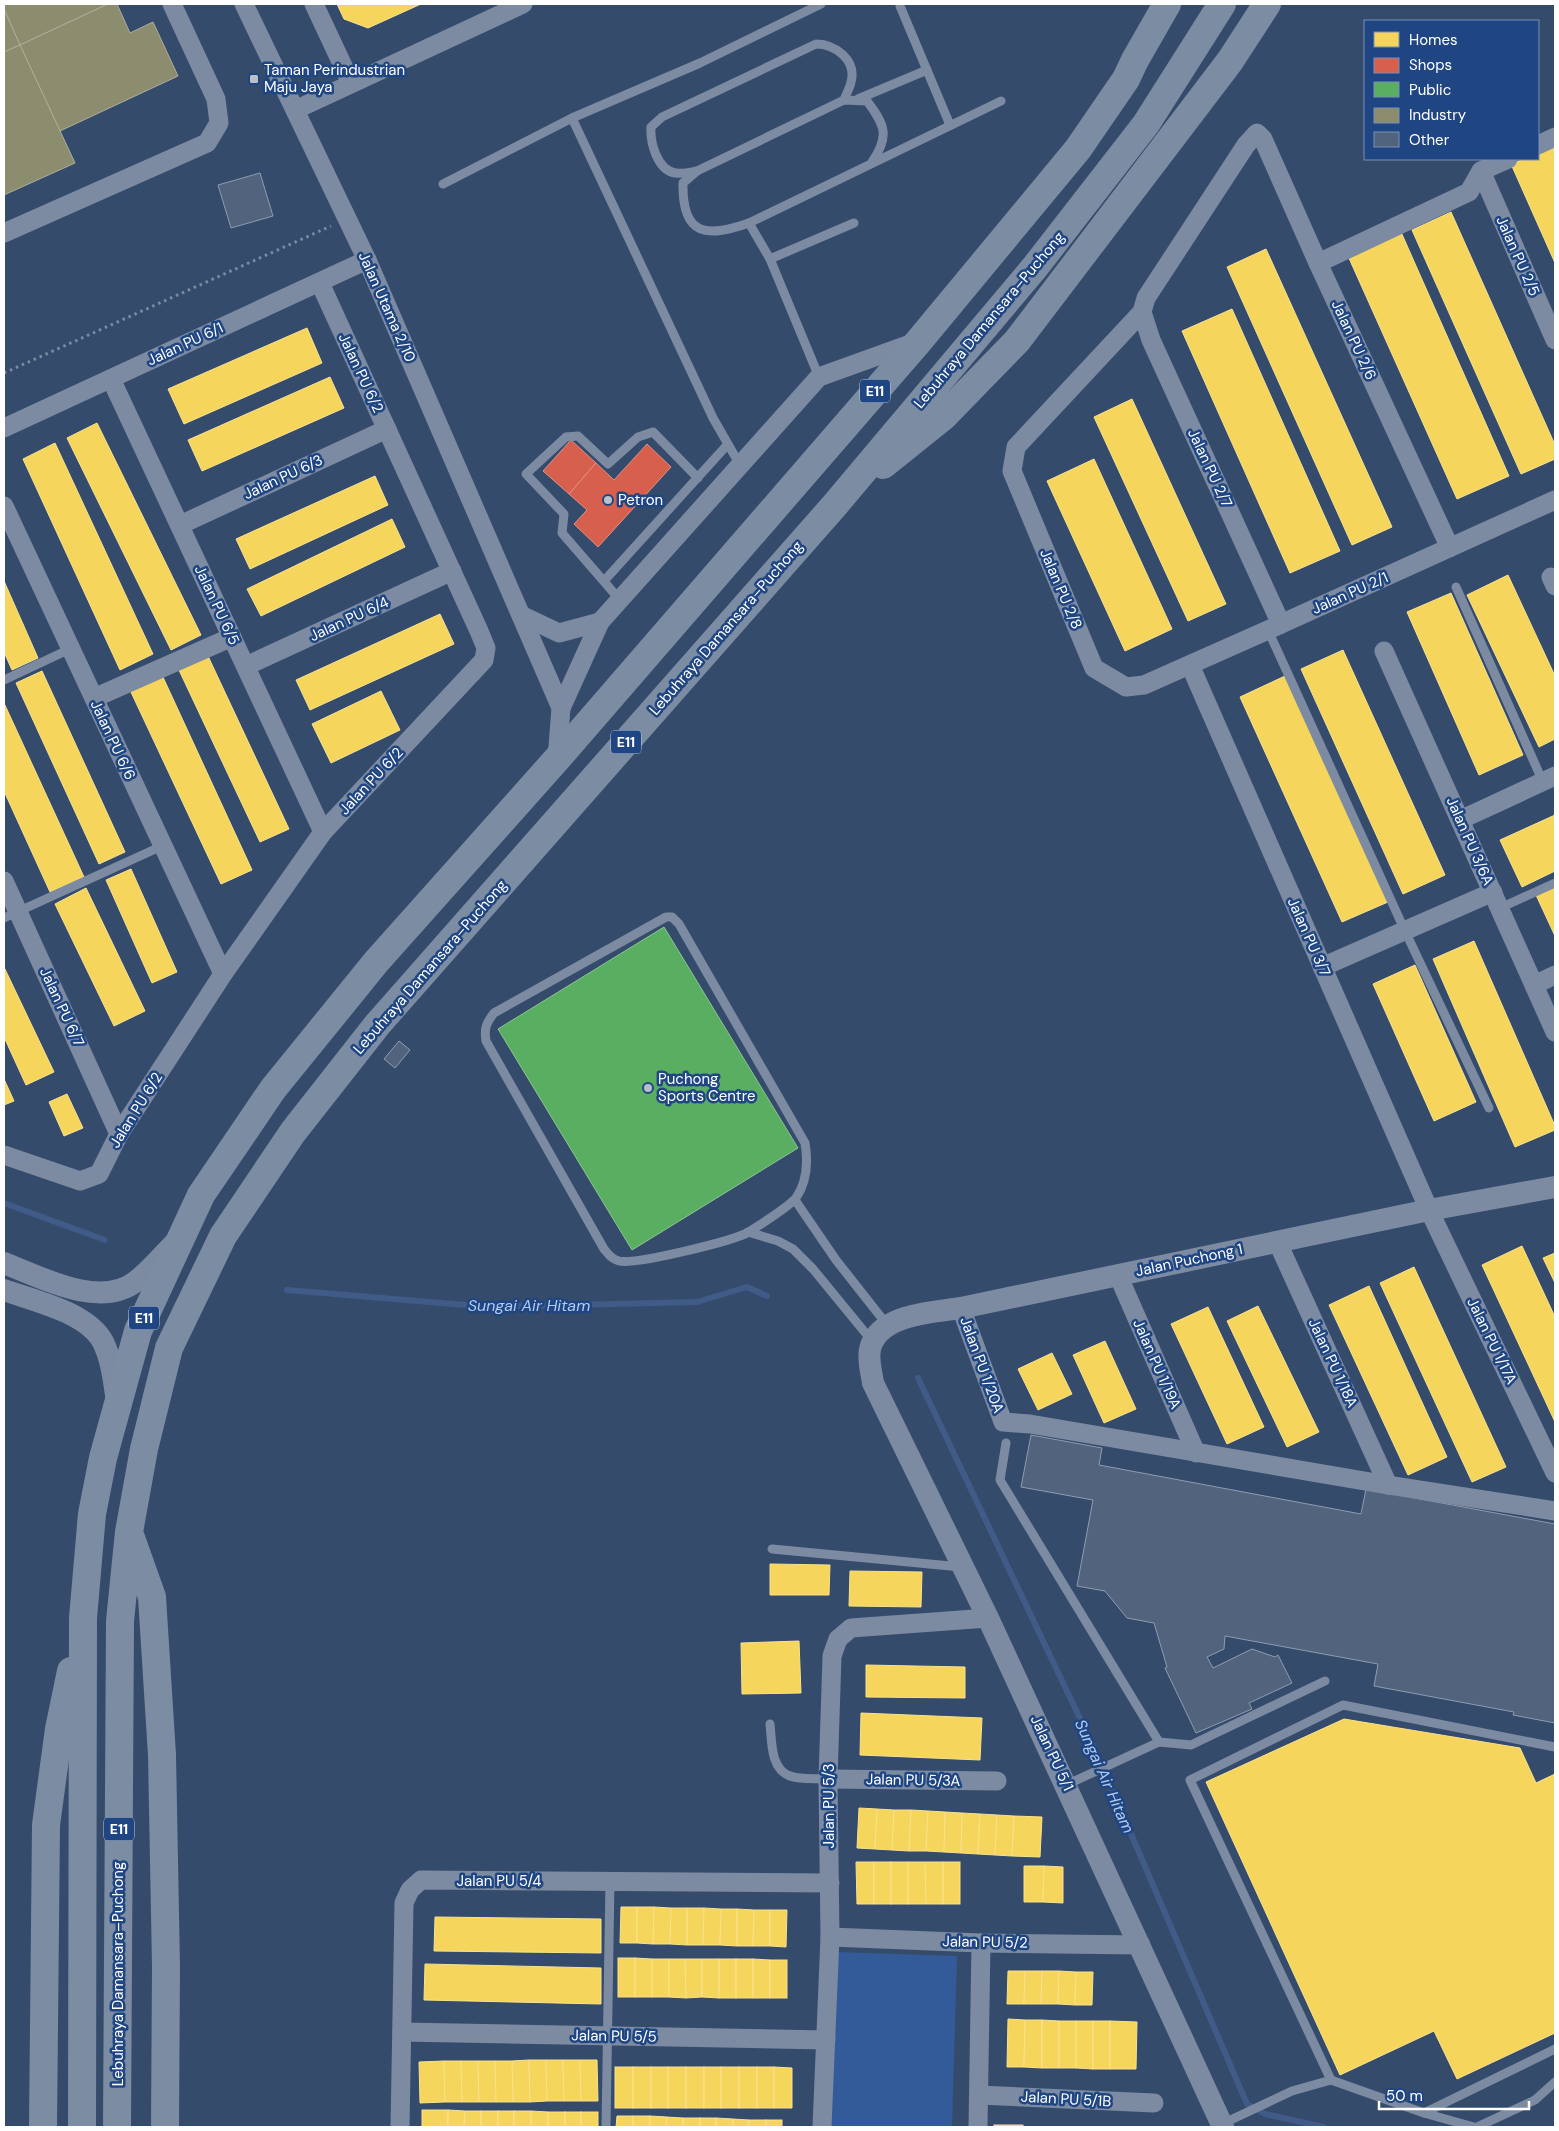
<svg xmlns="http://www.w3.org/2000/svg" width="1559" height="2131" font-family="'DM Sans',sans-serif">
  <rect width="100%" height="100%" fill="#354b6c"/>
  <!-- green -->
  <polygon fill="#335b9a" points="835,1952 957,1956 952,2127 830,2127"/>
  <!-- homes -->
  <g fill="#f6d55c" stroke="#f9e28d">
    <polygon points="337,4 421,4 368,28 344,19"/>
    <polygon points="1555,145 1555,263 1511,164 1524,159 1538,159 1538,153"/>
    <polygon points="1451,212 1555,445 1555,459 1521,474 1412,230"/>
    <polygon points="1401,232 1509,476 1457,499 1348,256"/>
    <polygon points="1266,249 1392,527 1352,545 1227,267"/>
    <polygon points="1232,309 1340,551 1290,573 1182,331"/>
    <polygon points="307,328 322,363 184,424 168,389"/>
    <polygon points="330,377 344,408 202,471 188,440"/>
    <polygon points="1132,399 1226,604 1188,621 1094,417"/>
    <polygon points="97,423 201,635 171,650 67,438"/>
    <polygon points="55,443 153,654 120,670 23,459"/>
    <polygon points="1094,459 1172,629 1125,651 1047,481"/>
    <polygon points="375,476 388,505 250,569 236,539"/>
    <polygon points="392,519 405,547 261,616 247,589"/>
    <polygon points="1508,575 1555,676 1555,739 1539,747 1467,595"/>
    <polygon points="4,581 38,658 12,670 4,652"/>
    <polygon points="1451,593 1523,755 1479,775 1407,612"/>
    <polygon points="440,614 454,644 310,710 296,680"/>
    <polygon points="1343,650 1445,875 1403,894 1301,669"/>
    <polygon points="207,654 289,829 260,842 178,668"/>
    <polygon points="42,671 125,852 99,864 16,683"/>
    <polygon points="162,675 252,870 221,884 130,690"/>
    <polygon points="1285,676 1388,902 1342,922 1240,697"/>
    <polygon points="381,691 400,730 331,763 312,724"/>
    <polygon points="4,703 84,877 50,892 4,791"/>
    <polygon points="1555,815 1555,871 1522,887 1500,840"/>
    <polygon points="131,869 177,972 152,983 106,880"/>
    <polygon points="1555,886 1555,936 1536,895"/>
    <polygon points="86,888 145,1011 114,1026 55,904"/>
    <polygon points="1474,941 1555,1126 1555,1130 1515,1147 1433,959"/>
    <polygon points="1415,965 1476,1102 1434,1121 1373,984"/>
    <polygon points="4,967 54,1072 26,1085 4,1037"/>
    <polygon points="4,1079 14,1101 4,1105"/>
    <polygon points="67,1094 83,1128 64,1136 49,1102"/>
    <polygon points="1522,1246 1555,1317 1555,1422 1482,1265"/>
    <polygon points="1555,1253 1555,1283 1543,1258"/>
    <polygon points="1414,1267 1506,1467 1472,1482 1380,1283"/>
    <polygon points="1369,1286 1447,1457 1408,1475 1329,1305"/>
    <polygon points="1258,1306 1319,1432 1287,1447 1227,1321"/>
    <polygon points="1208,1307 1264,1427 1227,1444 1171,1324"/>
    <polygon points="1105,1341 1136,1409 1104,1423 1073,1355"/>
    <polygon points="1052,1353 1072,1394 1038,1410 1018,1369"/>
    <polygon points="770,1564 830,1565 829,1595 770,1595"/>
    <polygon points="850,1571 922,1572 921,1607 849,1606"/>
    <polygon points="799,1641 801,1693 742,1694 741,1643"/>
    <polygon points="866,1665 965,1667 965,1698 866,1697"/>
    <polygon points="861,1713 982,1718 980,1760 860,1755"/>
    <polygon points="1344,1719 1520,1748 1536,1783 1555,1774 1555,2033 1457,2079 1434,2031 1340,2075 1206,1782"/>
    <polygon points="859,1808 877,1809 875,1849 857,1848"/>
    <polygon points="877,1809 894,1810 892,1850 875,1849"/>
    <polygon points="894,1810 911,1810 909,1851 892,1850"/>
    <polygon points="911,1810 928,1811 926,1851 909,1851"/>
    <polygon points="928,1811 945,1812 944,1852 926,1851"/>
    <polygon points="945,1812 962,1813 961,1853 944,1852"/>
    <polygon points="962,1813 980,1814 978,1854 961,1853"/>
    <polygon points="980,1814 997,1815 995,1855 978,1854"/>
    <polygon points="997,1815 1014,1816 1012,1856 995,1855"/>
    <polygon points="1014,1816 1042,1817 1040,1857 1012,1856"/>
    <polygon points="856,1862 874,1862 874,1904 857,1904"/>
    <rect x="874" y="1862" width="17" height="42"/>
    <rect x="891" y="1862" width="17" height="42"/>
    <polygon points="908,1862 925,1862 926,1904 908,1904"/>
    <polygon points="925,1862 943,1862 943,1904 926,1904"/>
    <rect x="943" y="1862" width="17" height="42"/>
    <polygon points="1024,1866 1044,1866 1043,1902 1024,1902"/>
    <polygon points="1044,1866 1063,1867 1063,1903 1043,1902"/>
    <polygon points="621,1907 637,1907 637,1943 620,1943"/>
    <polygon points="637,1907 654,1907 653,1944 637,1943"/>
    <polygon points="654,1907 671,1908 670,1944 653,1944"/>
    <polygon points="671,1908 687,1908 687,1945 670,1944"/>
    <polygon points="687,1908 704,1908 703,1945 687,1945"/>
    <polygon points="704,1908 721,1909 720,1945 703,1945"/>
    <polygon points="721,1909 737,1909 737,1946 720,1945"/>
    <polygon points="737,1909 754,1910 753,1946 737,1946"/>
    <polygon points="754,1910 770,1910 770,1946 753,1946"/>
    <polygon points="770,1910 787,1910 786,1947 770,1946"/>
    <polygon points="435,1917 601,1919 601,1953 434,1951"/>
    <rect x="618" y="1958" width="17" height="39"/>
    <polygon points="635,1958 652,1959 652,1997 635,1997"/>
    <rect x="652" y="1959" width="17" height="38"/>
    <polygon points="669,1959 685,1959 686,1998 669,1997"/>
    <polygon points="685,1959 702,1959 702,1997 686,1998"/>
    <polygon points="702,1959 719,1959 719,1998 702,1997"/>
    <rect x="719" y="1959" width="17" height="39"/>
    <rect x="736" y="1959" width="17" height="39"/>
    <polygon points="753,1959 770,1960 770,1998 753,1998"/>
    <rect x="770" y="1960" width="17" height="38"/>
    <polygon points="425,1964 601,1968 601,2004 424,2000"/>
    <polygon points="1008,1971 1025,1971 1024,2004 1007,2004"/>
    <polygon points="1025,1971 1042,1971 1041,2004 1024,2004"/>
    <polygon points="1042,1971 1059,1971 1058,2004 1041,2004"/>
    <polygon points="1059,1971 1076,1972 1075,2005 1058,2004"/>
    <polygon points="1076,1972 1093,1972 1092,2005 1075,2005"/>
    <polygon points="1008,2019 1025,2020 1024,2067 1007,2067"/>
    <polygon points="1025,2020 1042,2020 1042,2068 1024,2067"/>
    <polygon points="1042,2020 1059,2021 1059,2068 1042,2068"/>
    <rect x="1059" y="2021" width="17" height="47"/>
    <polygon points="1076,2021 1093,2021 1093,2069 1076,2068"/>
    <rect x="1093" y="2021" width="17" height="48"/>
    <polygon points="1110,2021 1137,2022 1136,2069 1110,2069"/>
    <polygon points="529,2060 530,2102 513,2102 512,2061"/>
    <polygon points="529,2060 546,2060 547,2101 530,2102"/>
    <polygon points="546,2060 563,2060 564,2101 547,2101"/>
    <polygon points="563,2060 580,2060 581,2101 564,2101"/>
    <polygon points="580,2060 597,2060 598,2101 581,2101"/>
    <polygon points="444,2061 445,2102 420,2103 419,2062"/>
    <polygon points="444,2061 461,2061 462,2102 445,2102"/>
    <polygon points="461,2061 478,2061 479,2102 462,2102"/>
    <polygon points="478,2061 495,2061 496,2102 479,2102"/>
    <polygon points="495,2061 512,2061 513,2102 496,2102"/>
    <rect x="615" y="2067" width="18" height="41"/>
    <rect x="633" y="2067" width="18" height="41"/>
    <rect x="651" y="2067" width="17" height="41"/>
    <rect x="668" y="2067" width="18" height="41"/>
    <rect x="686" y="2067" width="18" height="41"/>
    <rect x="704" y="2067" width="17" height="41"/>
    <rect x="721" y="2067" width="18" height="41"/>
    <rect x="739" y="2067" width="18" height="41"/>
    <rect x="757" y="2067" width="17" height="41"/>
    <polygon points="774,2067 792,2068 792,2108 774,2108"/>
    <rect x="422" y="2110" width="26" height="17"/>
    <polygon points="448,2110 465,2111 464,2127 448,2127"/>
    <polygon points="465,2111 481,2111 481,2127 464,2127"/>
    <rect x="481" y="2111" width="17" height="16"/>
    <rect x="498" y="2111" width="16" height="16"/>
    <rect x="514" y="2111" width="17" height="16"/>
    <polygon points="531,2111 548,2112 548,2127 531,2127"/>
    <rect x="548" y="2112" width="17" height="15"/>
    <rect x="565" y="2112" width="16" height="15"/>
    <rect x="581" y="2112" width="17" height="15"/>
    <polygon points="617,2116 633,2116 633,2127 616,2127"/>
    <rect x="633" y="2116" width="17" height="11"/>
    <polygon points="650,2116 667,2117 666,2127 650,2127"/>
    <polygon points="667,2117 683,2118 683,2127 666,2127"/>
    <rect x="683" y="2118" width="17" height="9"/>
    <rect x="700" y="2118" width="16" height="9"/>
    <polygon points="716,2118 733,2119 733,2127 716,2127"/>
    <polygon points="733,2119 749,2120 749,2127 733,2127"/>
    <rect x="749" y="2120" width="17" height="7"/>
    <rect x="766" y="2120" width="16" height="7"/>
    <rect x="994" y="2125" width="29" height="2"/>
  </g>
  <!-- shops -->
  <g fill="#d6604d" stroke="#e29082">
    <polygon points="571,440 596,463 569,494 543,471"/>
    <polygon points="647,444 671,467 598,547 574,524 587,510 569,494 596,463 614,480"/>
  </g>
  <!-- public -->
  <polygon fill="#5aae61" stroke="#8cc690" points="664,927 798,1148 632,1250 498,1029"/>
  <!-- industry -->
  <g fill="#8c8c6e" stroke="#aeae9a">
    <polygon points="4,4 108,4 20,45 4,9"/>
    <polygon points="108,4 117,4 130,33 153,22 178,76 60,131 20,45"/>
    <polygon points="4,9 20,45 4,52"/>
    <polygon points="20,45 75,163 4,195 4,52"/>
  </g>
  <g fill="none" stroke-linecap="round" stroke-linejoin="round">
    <!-- stream -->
    <g stroke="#405b87" stroke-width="6">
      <polyline points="4,1203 105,1240"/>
      <polyline points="287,1290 489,1307 697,1302 747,1287 767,1296"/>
      <polyline points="918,1378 1095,1750 1247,2104 1265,2114 1324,2127"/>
    </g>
  </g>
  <!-- building -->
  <g fill="#51637d" stroke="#8f9cb0">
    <polygon points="260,173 273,216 231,228 218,185"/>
    <polygon points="399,1041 410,1050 395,1068 384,1059"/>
    <polygon points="1031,1435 1102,1448 1099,1465 1361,1514 1366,1489 1555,1524 1555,1723 1513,1715 1514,1712 1374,1686 1378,1664 1225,1636 1224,1649 1207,1657 1213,1668 1252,1649 1275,1657 1278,1655 1292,1683 1249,1703 1252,1709 1196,1733 1165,1668 1167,1667 1154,1623 1127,1618 1105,1591 1077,1586 1093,1500 1021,1487"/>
  </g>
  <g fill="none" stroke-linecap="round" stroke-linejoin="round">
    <!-- path -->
    <polyline stroke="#7c8ba2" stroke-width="3" stroke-dasharray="2.5 4" stroke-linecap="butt" points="4,373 331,226"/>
    <!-- service -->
    <g stroke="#7c8ba2" stroke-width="9">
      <polyline points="900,6 950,125"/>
      <polyline points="858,99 927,70"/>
      <path d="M872,162C890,136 885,125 867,101L844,100L697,171L683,183C682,236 706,238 749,223L1001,101"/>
      <path d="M697,171C691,172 683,174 676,173C657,171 650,142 651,127L662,117L816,44C835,44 857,60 851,82C850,88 846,94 844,100"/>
      <polyline points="443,184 572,118"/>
      <polyline points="749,223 770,259 819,377"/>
      <polyline points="770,259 854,223"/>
      <polyline points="740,465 713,418 572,118 700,63 821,4"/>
      <polyline points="604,581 728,444"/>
      <polyline points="1456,587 1543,782"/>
      <polyline points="620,600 562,533 564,514 526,474 566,437 578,436 608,464 638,437 653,432 698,478"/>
      <polyline points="1268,630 1405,931 1489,1108"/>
      <polyline points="4,680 70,649"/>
      <polyline points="1500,908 1555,883"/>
      <path d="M666,917H672L679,924L805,1143C808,1161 807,1182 796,1198C790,1206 758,1226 749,1232C733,1241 635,1265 619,1261C612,1259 609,1255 604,1249L486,1041C484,1029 486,1023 494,1013Z"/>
      <polyline points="4,918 162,846"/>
      <polyline points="795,1200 836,1260 888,1326"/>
      <polyline points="748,1232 778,1241 793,1249 813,1269 872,1341"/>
      <polyline points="1006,1443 1000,1480 1159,1742 1066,1785"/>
      <polyline points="772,1549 961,1567"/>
      <path d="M770,1724C772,1741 770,1769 790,1776C800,1780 817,1778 828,1779"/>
      <polyline points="1159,1742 1191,1745 1325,1681"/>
      <polyline points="1424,2113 1555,2049"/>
      <polyline points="1222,2124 1292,2091 1331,2080"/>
      <polyline points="606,2127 610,1881"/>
      <polyline points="1474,2127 1424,2113 1331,2080 1190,1780 1343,1705 1555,1747"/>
      <polyline points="1477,2127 1535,2100 1555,2082"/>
    </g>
    <!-- minor -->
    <g stroke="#7c8ba2" stroke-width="19">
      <polyline points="244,4 367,260 561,708 557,759"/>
      <polyline points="314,4 351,83"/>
      <polyline points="295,110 523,4"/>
      <polyline points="1538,145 1555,137"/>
      <polyline points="1481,171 1555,340"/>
      <polyline points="4,233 207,143 219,123 216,99 172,4"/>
      <polyline points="1318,263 1469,192 1481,171 1508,159"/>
      <polyline points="1142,312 1151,340 1281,624"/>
      <polyline points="111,379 323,832"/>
      <polyline points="4,428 367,260"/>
      <polyline points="4,506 223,974"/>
      <polyline points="180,525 387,429"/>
      <polyline points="1450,548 1318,263 1263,139 1257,133 1246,145 1146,298 1142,312 1016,447 1012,471 1094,668 1126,687 1144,685 1268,630 1281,624 1555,500"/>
      <polyline points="1551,577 1555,586"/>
      <polyline points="521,615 559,633 600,622"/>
      <polyline points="1384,651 1555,1032"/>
      <polyline points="1190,665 1429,1210 1555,1473"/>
      <polyline points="246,666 452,571"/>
      <polyline points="94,698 232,637"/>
      <polyline points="561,708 600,622 819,377 916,342"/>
      <polyline points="1460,820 1555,776"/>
      <polyline points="4,881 119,1134"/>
      <polyline points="1322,967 1493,892"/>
      <polyline points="1534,985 1555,975"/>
      <polyline points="4,1155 80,1181 99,1174 119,1134 223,974 323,832 484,660 486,648 479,631 320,283"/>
      <polyline points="1277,1241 1388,1485"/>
      <polyline points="1118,1275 1196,1453"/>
      <polyline points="961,1308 1003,1422 1030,1424 1388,1485 1555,1511"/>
      <polyline points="828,1779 997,1781"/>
      <polyline points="830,1937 981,1943 1141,1945"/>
      <polyline points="402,2032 826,2040"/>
      <polyline points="979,2095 1154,2103"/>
      <polyline points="400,2127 404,1903 410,1890 421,1880 830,1883"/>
      <polyline points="822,2127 830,1937 828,1779 832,1656 838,1639 851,1628 988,1618"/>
      <polyline points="978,2127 981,1943"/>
    </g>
    <!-- tertiary -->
    <g stroke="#7c8ba2" stroke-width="22">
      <path d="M4,1263C40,1277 99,1309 135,1282C150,1271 163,1254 177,1241"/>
      <path d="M4,1290C34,1301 87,1312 103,1342C112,1360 114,1382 117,1402"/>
      <path d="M1223,2127L988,1618L873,1383C871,1370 866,1353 873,1341C887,1314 934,1312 961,1308L1429,1210L1555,1187"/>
    </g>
    <!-- motorway -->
    <g stroke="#7c8ca2" stroke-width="28">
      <polyline points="883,465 944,416 1017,341 1230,61 1267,4"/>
      <polyline points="131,1538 152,1597 162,1755 166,1966 165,2127"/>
      <polyline points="43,2127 46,1825 59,1729 71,1671"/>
      <polyline points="82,2127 83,1618 92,1514 103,1458 138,1331 201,1195 273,1089 376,962 557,759 919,341 1078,149 1126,79 1135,60 1167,4"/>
      <polyline points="117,2127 120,1621 129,1532 144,1449 169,1348 223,1236 293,1132 377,1025 834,506 1035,267 1146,124 1222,4"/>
    </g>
  </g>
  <!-- markers -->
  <g fill="#b8c0cc" stroke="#1f4683" stroke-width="2">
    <rect x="249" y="74" width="10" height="10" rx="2.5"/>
    <circle cx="608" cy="500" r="5"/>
    <circle cx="648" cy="1088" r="5"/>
  </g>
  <g text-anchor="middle" stroke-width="5" stroke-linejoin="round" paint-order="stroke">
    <!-- shield labels -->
    <g fill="#1f4683" stroke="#bcc8da" stroke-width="1">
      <rect x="860" y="379.5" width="30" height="23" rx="4"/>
      <rect x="611" y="730.5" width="30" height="23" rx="4"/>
      <rect x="129" y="1306.5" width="30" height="23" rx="4"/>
      <rect x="104" y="1817.5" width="30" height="23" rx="4"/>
    </g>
    <g font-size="14" font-weight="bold" fill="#fff">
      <text x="875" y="396">E11</text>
      <text x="626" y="747">E11</text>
      <text x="144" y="1323">E11</text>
      <text x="119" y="1834">E11</text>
    </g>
    <!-- poi labels -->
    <g font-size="15" fill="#fff" stroke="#1f4683" text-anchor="start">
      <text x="264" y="75">Taman Perindustrian<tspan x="264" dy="17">Maju Jaya</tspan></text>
      <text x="618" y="505">Petron</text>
      <text x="658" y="1084">Puchong<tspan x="658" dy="17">Sports Centre</tspan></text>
    </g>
    <!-- street labels -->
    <g font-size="15" fill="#fff" stroke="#1f4683">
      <text transform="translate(1518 256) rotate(66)" y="5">Jalan PU 2/5</text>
      <text transform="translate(387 307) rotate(66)" y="5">Jalan Utama 2/10</text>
      <text transform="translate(989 320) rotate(-50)" y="5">Lebuhraya Damansara–Puchong</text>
      <text transform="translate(1354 340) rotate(65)" y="5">Jalan PU 2/6</text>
      <text transform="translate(185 344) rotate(-25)" y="5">Jalan PU 6/1</text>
      <text transform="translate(361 373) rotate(65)" y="5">Jalan PU 6/2</text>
      <text transform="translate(1210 468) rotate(65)" y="5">Jalan PU 2/7</text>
      <text transform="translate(283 477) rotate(-25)" y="5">Jalan PU 6/3</text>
      <text transform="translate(1061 589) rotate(67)" y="5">Jalan PU 2/8</text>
      <text transform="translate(1350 593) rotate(-24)" y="5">Jalan PU 2/1</text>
      <text transform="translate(217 605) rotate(65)" y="5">Jalan PU 6/5</text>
      <text transform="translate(349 619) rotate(-25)" y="5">Jalan PU 6/4</text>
      <text transform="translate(726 628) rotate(-49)" y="5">Lebuhraya Damansara–Puchong</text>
      <text transform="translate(113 740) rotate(65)" y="5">Jalan PU 6/6</text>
      <text transform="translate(371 781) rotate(-47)" y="5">Jalan PU 6/2</text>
      <text transform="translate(1470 841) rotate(66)" y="5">Jalan PU 3/6A</text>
      <text transform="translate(1309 937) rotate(66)" y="5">Jalan PU 3/7</text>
      <text transform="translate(430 967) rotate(-49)" y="5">Lebuhraya Damansara–Puchong</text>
      <text transform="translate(62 1007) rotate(65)" y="5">Jalan PU 6/7</text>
      <text transform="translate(136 1110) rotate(-58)" y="5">Jalan PU 6/2</text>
      <text transform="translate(1189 1260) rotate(-12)" y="5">Jalan Puchong 1</text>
      <text transform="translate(1492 1341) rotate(64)" y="5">Jalan PU 1/17A</text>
      <text transform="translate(1333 1363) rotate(65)" y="5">Jalan PU 1/18A</text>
      <text transform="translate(1157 1364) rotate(66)" y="5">Jalan PU 1/19A</text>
      <text transform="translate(982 1365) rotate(70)" y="5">Jalan PU 1/20A</text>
      <text transform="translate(1052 1753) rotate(65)" y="5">Jalan PU 5/1</text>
      <text transform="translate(913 1780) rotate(1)" y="5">Jalan PU 5/3A</text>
      <text transform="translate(829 1806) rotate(-90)" y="5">Jalan PU 5/3</text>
      <text x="499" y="1886">Jalan PU 5/4</text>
      <text transform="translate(985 1942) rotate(1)" y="5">Jalan PU 5/2</text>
      <text transform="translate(118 1974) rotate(-90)" y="5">Lebuhraya Damansara–Puchong</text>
      <text transform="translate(614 2036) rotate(1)" y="5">Jalan PU 5/5</text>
      <text transform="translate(1066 2099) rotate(3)" y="5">Jalan PU 5/1B</text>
    </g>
    <!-- water labels -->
    <g font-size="16" font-style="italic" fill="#b2cbf1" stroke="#1f4683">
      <text x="529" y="1311">Sungai Air Hitam</text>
      <text transform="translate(1105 1776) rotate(66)" y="6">Sungai Air Hitam</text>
    </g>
  </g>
  <!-- border -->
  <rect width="1559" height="2131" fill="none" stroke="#ffffff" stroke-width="10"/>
  <!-- legend -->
  <rect x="1364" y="20" width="175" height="140" fill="#1f4683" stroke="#7990b5"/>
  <rect x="1374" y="32" width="25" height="15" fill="#f6d55c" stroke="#7990b5"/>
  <text x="1409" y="45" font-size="15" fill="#ffffff">Homes</text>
  <rect x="1374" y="58" width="25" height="15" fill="#d6604d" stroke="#7990b5"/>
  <text x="1409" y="70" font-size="15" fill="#ffffff">Shops</text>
  <rect x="1374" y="82" width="25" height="15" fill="#5aae61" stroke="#7990b5"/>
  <text x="1409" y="95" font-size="15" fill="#ffffff">Public</text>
  <rect x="1374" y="108" width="25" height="15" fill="#8c8c6e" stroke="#7990b5"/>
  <text x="1409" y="120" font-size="15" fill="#ffffff">Industry</text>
  <rect x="1374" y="132" width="25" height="15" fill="#51637d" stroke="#7990b5"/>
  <text x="1409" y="145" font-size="15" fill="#ffffff">Other</text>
  <!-- scale -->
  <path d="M1379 2101v8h150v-8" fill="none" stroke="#ffffff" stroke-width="2.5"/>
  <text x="1386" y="2101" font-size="15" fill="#ffffff" stroke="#1f4683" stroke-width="4" paint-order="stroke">50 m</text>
</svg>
